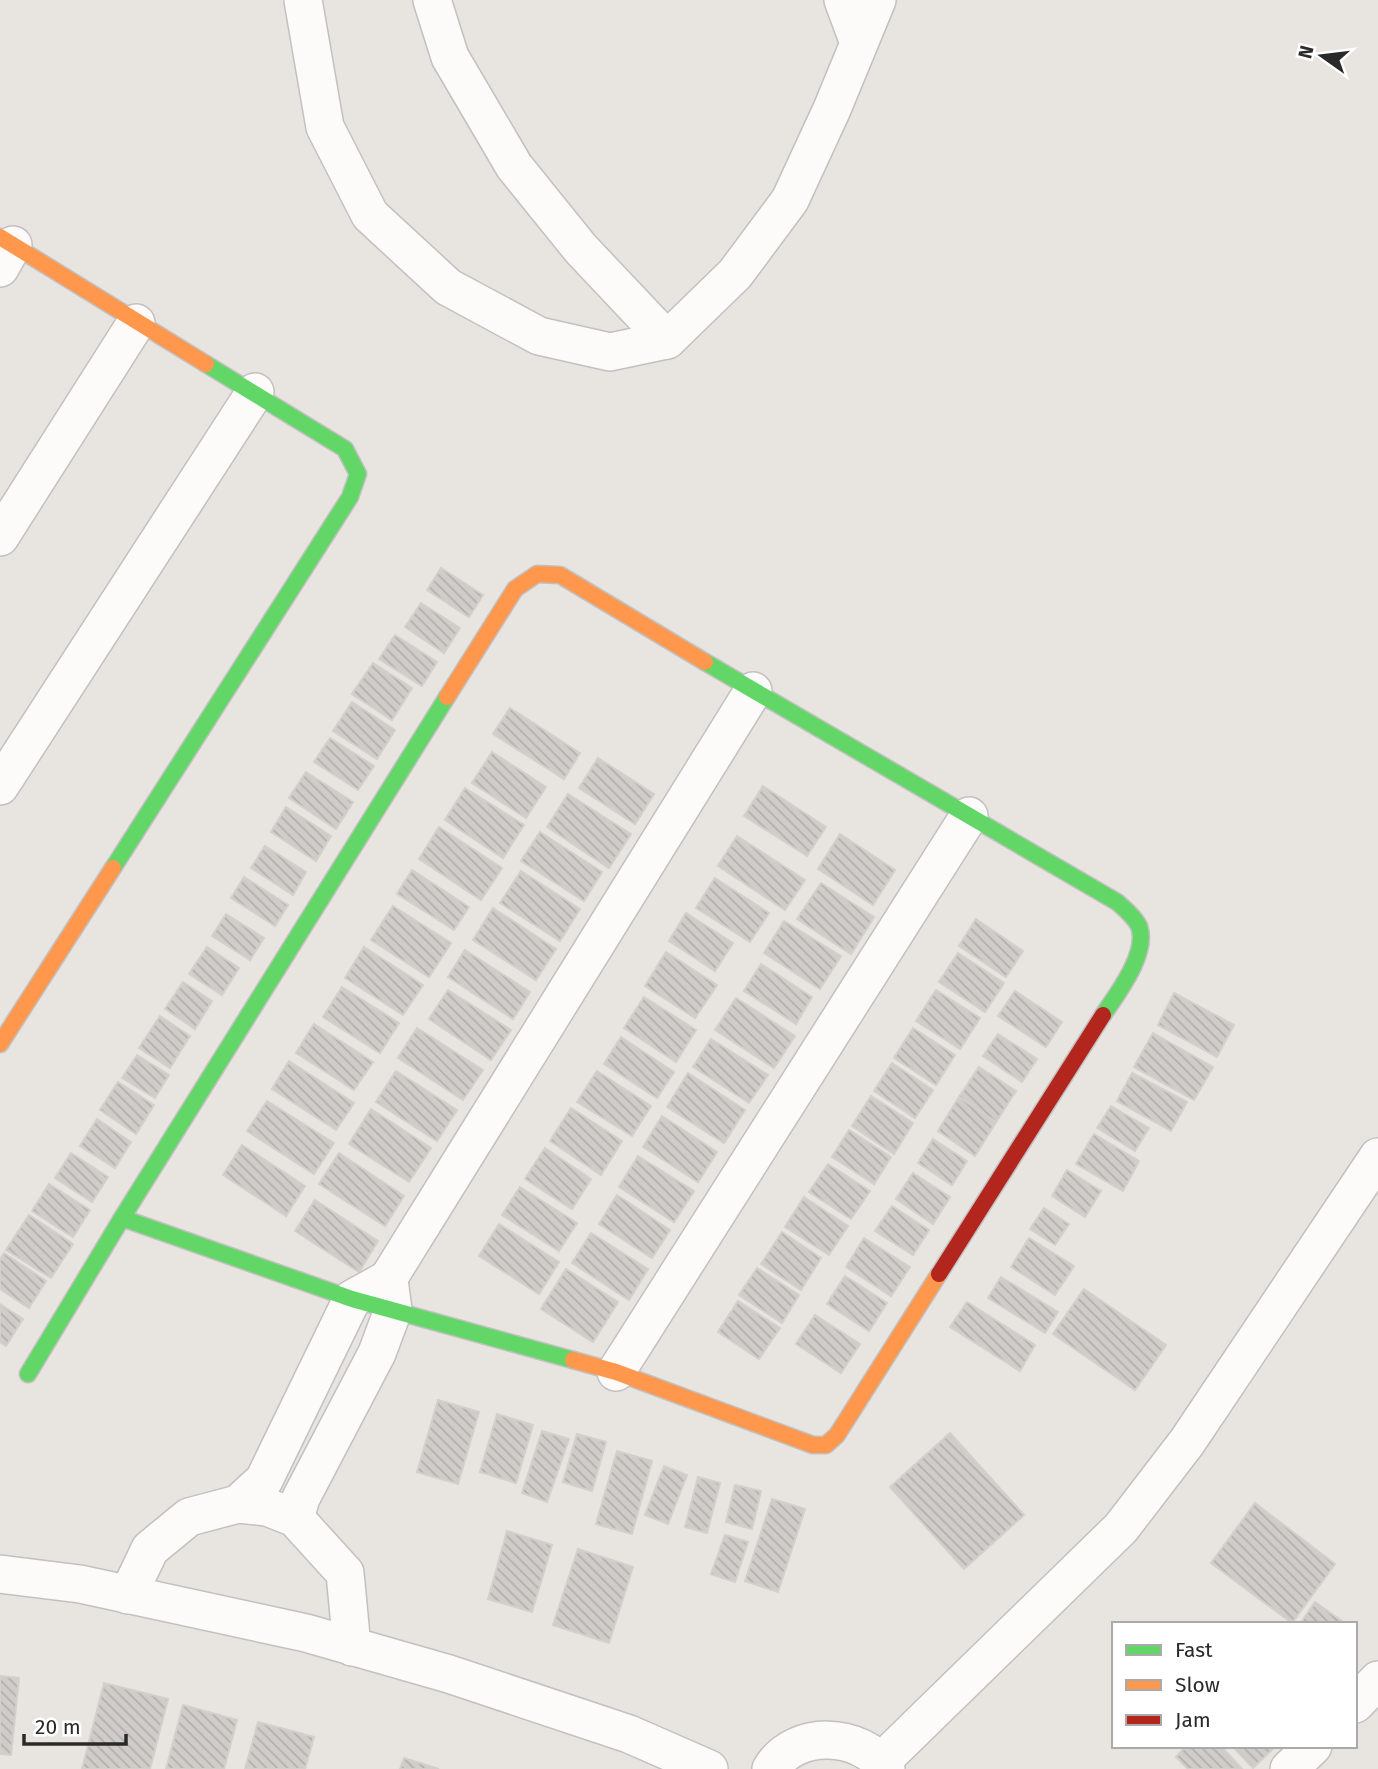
<svg xmlns="http://www.w3.org/2000/svg" width="1378" height="1769" font-family="'Fira Sans',sans-serif">
  <defs>
    <pattern id="building-back-hatch" width="6" height="6" patternUnits="userSpaceOnUse" patternTransform="scale(1.75)"><rect width="6" height="6" fill="#cfccc9"/><path d="M-1 5l2 2M0 0l6 6M5-1l2 2" fill="none" stroke="#b2afad"/></pattern>
  </defs>
  <rect width="100%" height="100%" fill="#e8e4e0"/>
  <!-- building -->
  <g fill="url(#building-back-hatch)" stroke="#d3d0cc" stroke-width="2">
    <polygon points="441,568 483,595 469,617 427,590"/>
    <polygon points="421,603 460,628 444,653 405,627"/>
    <polygon points="395,635 437,662 422,686 379,659"/>
    <polygon points="373,663 412,688 392,720 352,694"/>
    <polygon points="352,702 395,730 377,759 333,731"/>
    <polygon points="510,708 580,753 564,779 493,734"/>
    <polygon points="330,738 374,766 358,790 314,762"/>
    <polygon points="492,752 546,787 526,818 472,783"/>
    <polygon points="598,758 654,794 635,824 579,788"/>
    <polygon points="306,772 353,802 336,829 289,798"/>
    <polygon points="763,786 826,827 807,856 744,816"/>
    <polygon points="465,788 524,825 503,858 445,820"/>
    <polygon points="568,794 631,834 609,868 547,827"/>
    <polygon points="286,807 331,836 316,861 271,832"/>
    <polygon points="439,827 502,868 481,900 419,859"/>
    <polygon points="540,832 602,872 584,901 521,861"/>
    <polygon points="840,834 895,870 873,905 818,869"/>
    <polygon points="737,836 805,880 785,910 718,866"/>
    <polygon points="265,846 306,872 293,895 251,868"/>
    <polygon points="412,870 469,907 454,930 397,894"/>
    <polygon points="521,871 580,909 560,941 500,903"/>
    <polygon points="244,877 288,905 275,926 231,898"/>
    <polygon points="715,878 769,913 750,942 696,908"/>
    <polygon points="821,883 874,917 851,954 797,919"/>
    <polygon points="393,906 451,943 429,977 371,940"/>
    <polygon points="493,908 556,949 536,980 473,940"/>
    <polygon points="686,913 733,943 715,971 669,941"/>
    <polygon points="226,914 264,938 250,960 212,936"/>
    <polygon points="976,919 1023,951 1006,977 959,946"/>
    <polygon points="784,921 841,956 820,989 764,953"/>
    <polygon points="207,947 239,968 222,995 189,974"/>
    <polygon points="364,947 423,985 403,1015 345,978"/>
    <polygon points="465,950 530,992 513,1019 448,977"/>
    <polygon points="666,952 717,985 695,1018 645,986"/>
    <polygon points="958,953 1004,983 985,1012 939,982"/>
    <polygon points="761,964 812,997 796,1024 744,991"/>
    <polygon points="183,982 212,1001 195,1029 165,1009"/>
    <polygon points="342,987 399,1023 380,1053 323,1017"/>
    <polygon points="448,990 511,1030 491,1060 429,1019"/>
    <polygon points="936,990 980,1018 960,1049 916,1021"/>
    <polygon points="1015,991 1062,1022 1046,1047 998,1016"/>
    <polygon points="1174,993 1234,1025 1217,1057 1158,1025"/>
    <polygon points="644,997 696,1030 676,1062 624,1028"/>
    <polygon points="736,998 795,1036 774,1068 715,1030"/>
    <polygon points="160,1016 190,1036 170,1068 139,1048"/>
    <polygon points="314,1024 373,1062 354,1090 296,1053"/>
    <polygon points="417,1028 483,1070 463,1100 398,1058"/>
    <polygon points="913,1028 955,1055 936,1085 894,1058"/>
    <polygon points="1153,1033 1213,1067 1194,1100 1134,1067"/>
    <polygon points="998,1034 1037,1059 1022,1082 983,1056"/>
    <polygon points="621,1037 674,1072 657,1098 604,1064"/>
    <polygon points="711,1039 768,1075 749,1103 693,1067"/>
    <polygon points="137,1055 169,1075 155,1098 122,1078"/>
    <polygon points="289,1061 354,1103 336,1130 272,1089"/>
    <polygon points="892,1063 933,1090 915,1118 874,1091"/>
    <polygon points="979,1067 1016,1091 996,1122 959,1097"/>
    <polygon points="396,1071 457,1110 437,1141 376,1102"/>
    <polygon points="597,1071 651,1106 632,1136 577,1102"/>
    <polygon points="688,1073 745,1110 724,1143 667,1107"/>
    <polygon points="1132,1073 1187,1102 1171,1131 1117,1101"/>
    <polygon points="118,1082 154,1105 136,1134 100,1110"/>
    <polygon points="871,1096 913,1123 894,1154 852,1126"/>
    <polygon points="959,1097 996,1122 975,1156 938,1131"/>
    <polygon points="267,1101 334,1143 314,1174 247,1131"/>
    <polygon points="1111,1106 1149,1128 1135,1151 1097,1128"/>
    <polygon points="571,1108 622,1141 601,1175 550,1141"/>
    <polygon points="371,1109 431,1148 409,1182 349,1144"/>
    <polygon points="662,1116 717,1152 698,1182 643,1147"/>
    <polygon points="97,1119 131,1142 115,1168 80,1146"/>
    <polygon points="849,1130 891,1157 874,1184 832,1157"/>
    <polygon points="1094,1134 1139,1161 1123,1191 1076,1164"/>
    <polygon points="933,1139 967,1161 952,1185 918,1163"/>
    <polygon points="242,1145 305,1186 286,1216 223,1175"/>
    <polygon points="545,1148 591,1179 572,1209 525,1179"/>
    <polygon points="71,1153 108,1177 92,1202 55,1178"/>
    <polygon points="339,1153 404,1196 385,1226 319,1184"/>
    <polygon points="638,1156 694,1191 674,1222 619,1187"/>
    <polygon points="828,1164 870,1191 851,1219 809,1192"/>
    <polygon points="1067,1170 1101,1191 1085,1217 1052,1196"/>
    <polygon points="913,1173 950,1197 933,1224 896,1199"/>
    <polygon points="49,1184 90,1210 73,1237 32,1211"/>
    <polygon points="520,1187 577,1223 559,1251 502,1215"/>
    <polygon points="617,1195 670,1230 652,1258 599,1224"/>
    <polygon points="804,1197 848,1226 829,1255 785,1227"/>
    <polygon points="315,1200 378,1241 359,1272 295,1231"/>
    <polygon points="892,1206 929,1230 913,1255 875,1231"/>
    <polygon points="1044,1208 1069,1224 1055,1245 1030,1229"/>
    <polygon points="29,1215 73,1244 51,1278 6,1250"/>
    <polygon points="499,1224 559,1262 539,1294 479,1256"/>
    <polygon points="782,1232 821,1258 801,1290 761,1264"/>
    <polygon points="591,1233 648,1269 629,1300 572,1263"/>
    <polygon points="864,1238 910,1267 891,1296 846,1267"/>
    <polygon points="1029,1238 1074,1266 1055,1295 1011,1267"/>
    <polygon points="4,1253 46,1281 29,1308 0,1289 0,1260"/>
    <polygon points="757,1268 799,1295 782,1323 739,1295"/>
    <polygon points="566,1269 618,1302 593,1342 541,1309"/>
    <polygon points="845,1276 887,1303 869,1331 827,1304"/>
    <polygon points="1001,1277 1058,1312 1045,1333 988,1298"/>
    <polygon points="1084,1289 1166,1345 1135,1390 1053,1334"/>
    <polygon points="738,1301 780,1328 759,1359 718,1332"/>
    <polygon points="967,1302 1035,1345 1020,1371 950,1327"/>
    <polygon points="0,1304 23,1319 6,1346 0,1342"/>
    <polygon points="815,1315 860,1344 841,1373 796,1344"/>
    <polygon points="438,1400 479,1412 458,1484 417,1472"/>
    <polygon points="497,1414 533,1425 516,1483 480,1472"/>
    <polygon points="542,1431 569,1439 547,1502 522,1493"/>
    <polygon points="950,1433 1024,1515 964,1569 890,1487"/>
    <polygon points="577,1434 606,1442 592,1491 563,1482"/>
    <polygon points="617,1451 652,1461 632,1534 596,1524"/>
    <polygon points="664,1466 687,1475 668,1524 645,1515"/>
    <polygon points="698,1477 720,1483 707,1533 685,1527"/>
    <polygon points="735,1485 761,1491 752,1529 726,1522"/>
    <polygon points="772,1499 805,1509 778,1592 745,1581"/>
    <polygon points="1255,1503 1335,1564 1292,1623 1211,1563"/>
    <polygon points="507,1531 552,1545 532,1612 488,1599"/>
    <polygon points="725,1535 748,1542 735,1582 711,1574"/>
    <polygon points="578,1549 633,1567 609,1643 553,1625"/>
    <polygon points="1315,1602 1346,1624 1300,1624"/>
    <polygon points="0,1676 19,1678 11,1755 0,1754"/>
    <polygon points="104,1683 168,1699 150,1769 82,1769"/>
    <polygon points="183,1705 237,1720 224,1769 166,1769"/>
    <polygon points="258,1722 314,1737 305,1769 245,1769"/>
    <polygon points="1186,1746 1221,1746 1242,1769 1188,1769 1176,1757"/>
    <polygon points="1232,1746 1276,1746 1253,1768"/>
    <polygon points="404,1758 439,1769 400,1769"/>
  </g>
  <g fill="none" stroke-linecap="round" stroke-linejoin="round">
    <!-- street casing -->
    <g stroke="#c2c0c1" stroke-width="40">
      <g id="street">
        <polyline points="303,0 325,127 370,215 448,287 539,336 610,352 667,340 735,274 790,200 832,109 877,0"/>
        <polyline points="432,0 450,57 514,166 581,249 667,340"/>
        <polyline points="843,0 859,43"/>
        <polyline points="0,268 13,245"/>
        <polyline points="0,537 136,323"/>
        <polyline points="0,786 255,392"/>
        <polyline points="616,1372 969,816"/>
        <polyline points="238,1504 264,1480 352,1299 388,1279 753,691"/>
        <polyline points="295,1518 301,1498 377,1353 393,1310 389,1280"/>
        <polyline points="0,1574 80,1584 306,1633 449,1674 629,1734 709,1769"/>
        <polyline points="128,1595 150,1549 189,1517 238,1504 267,1507 295,1518 345,1573 352,1647"/>
        <polyline points="1355,1704 1378,1680"/>
        <polyline points="881,1762 1121,1528 1187,1442 1378,1157"/>
        <path d="M771,1769C795,1729 861,1732 886,1769"/>
        <polyline points="1289,1769 1313,1746"/>
      </g>
    </g>
    <!-- fast casing -->
    <g stroke="#c2c0c1" stroke-width="19">
      <g id="fast">
        <path d="M705,662L1117,902C1125,909 1134,916 1139,926C1149,953 1117,994 1103,1015"/>
        <polyline points="113,868 350,497 358,474 345,449 206,364"/>
        <polyline points="122,1218 352,1299 573,1360"/>
        <polyline points="28,1374 122,1218 447,697"/>
      </g>
    </g>
    <!-- slow casing -->
    <g stroke="#c2c0c1" stroke-width="19">
      <g id="slow">
        <polyline points="0,237 206,364"/>
        <polyline points="447,697 515,589 537,574 560,575 705,662"/>
        <polyline points="0,1044 113,868"/>
        <polyline points="573,1360 616,1372 813,1445 826,1445 837,1435 939,1274"/>
      </g>
    </g>
    <!-- jam casing -->
    <g stroke="#c2c0c1" stroke-width="19">
      <polyline id="jam" points="939,1274 1103,1015"/>
    </g>
    <!-- street -->
    <use href="#street" stroke="#fcfbfa" stroke-width="37"/>
    <!-- fast -->
    <use href="#fast" stroke="#63d668" stroke-width="16"/>
    <!-- slow -->
    <use href="#slow" stroke="#ff974d" stroke-width="16"/>
    <!-- jam -->
    <use href="#jam" stroke="#b3261e" stroke-width="16"/>
  </g>
  <!-- legend -->
  <rect x="1112" y="1622" width="245" height="126" fill="#ffffff" stroke="#aaaaaa" stroke-width="2"/>
  <rect x="1126" y="1645" width="35" height="10" fill="#63d668" stroke="#aaaaaa" stroke-width="2"/>
  <text x="1175" y="1657" font-size="21" fill="#2a2a2a">Fast</text>
  <rect x="1126" y="1680" width="35" height="10" fill="#ff974d" stroke="#aaaaaa" stroke-width="2"/>
  <text x="1175" y="1692" font-size="21" fill="#2a2a2a">Slow</text>
  <rect x="1126" y="1715" width="35" height="10" fill="#b3261e" stroke="#aaaaaa" stroke-width="2"/>
  <text x="1175" y="1727" font-size="21" fill="#2a2a2a">Jam</text>
  <!-- north arrow -->
  <g transform="translate(1322 56) rotate(284)" stroke="#ffffff" stroke-width="5" paint-order="stroke">
  <path d="M0-5L12 26L0 18L-12 26Z" fill="#2a2a2a"/>
  <text y="-10" font-size="19" font-weight="bold" text-anchor="middle" fill="#2a2a2a">N</text>
  </g>
  <!-- scale -->
  <path d="M24 1734v10h102v-10" fill="none" stroke="#2a2a2a" stroke-width="3.5"/>
  <text x="35" y="1734" font-size="21" fill="#2a2a2a" stroke="#ffffff" stroke-width="5" paint-order="stroke">20 m</text>
</svg>
